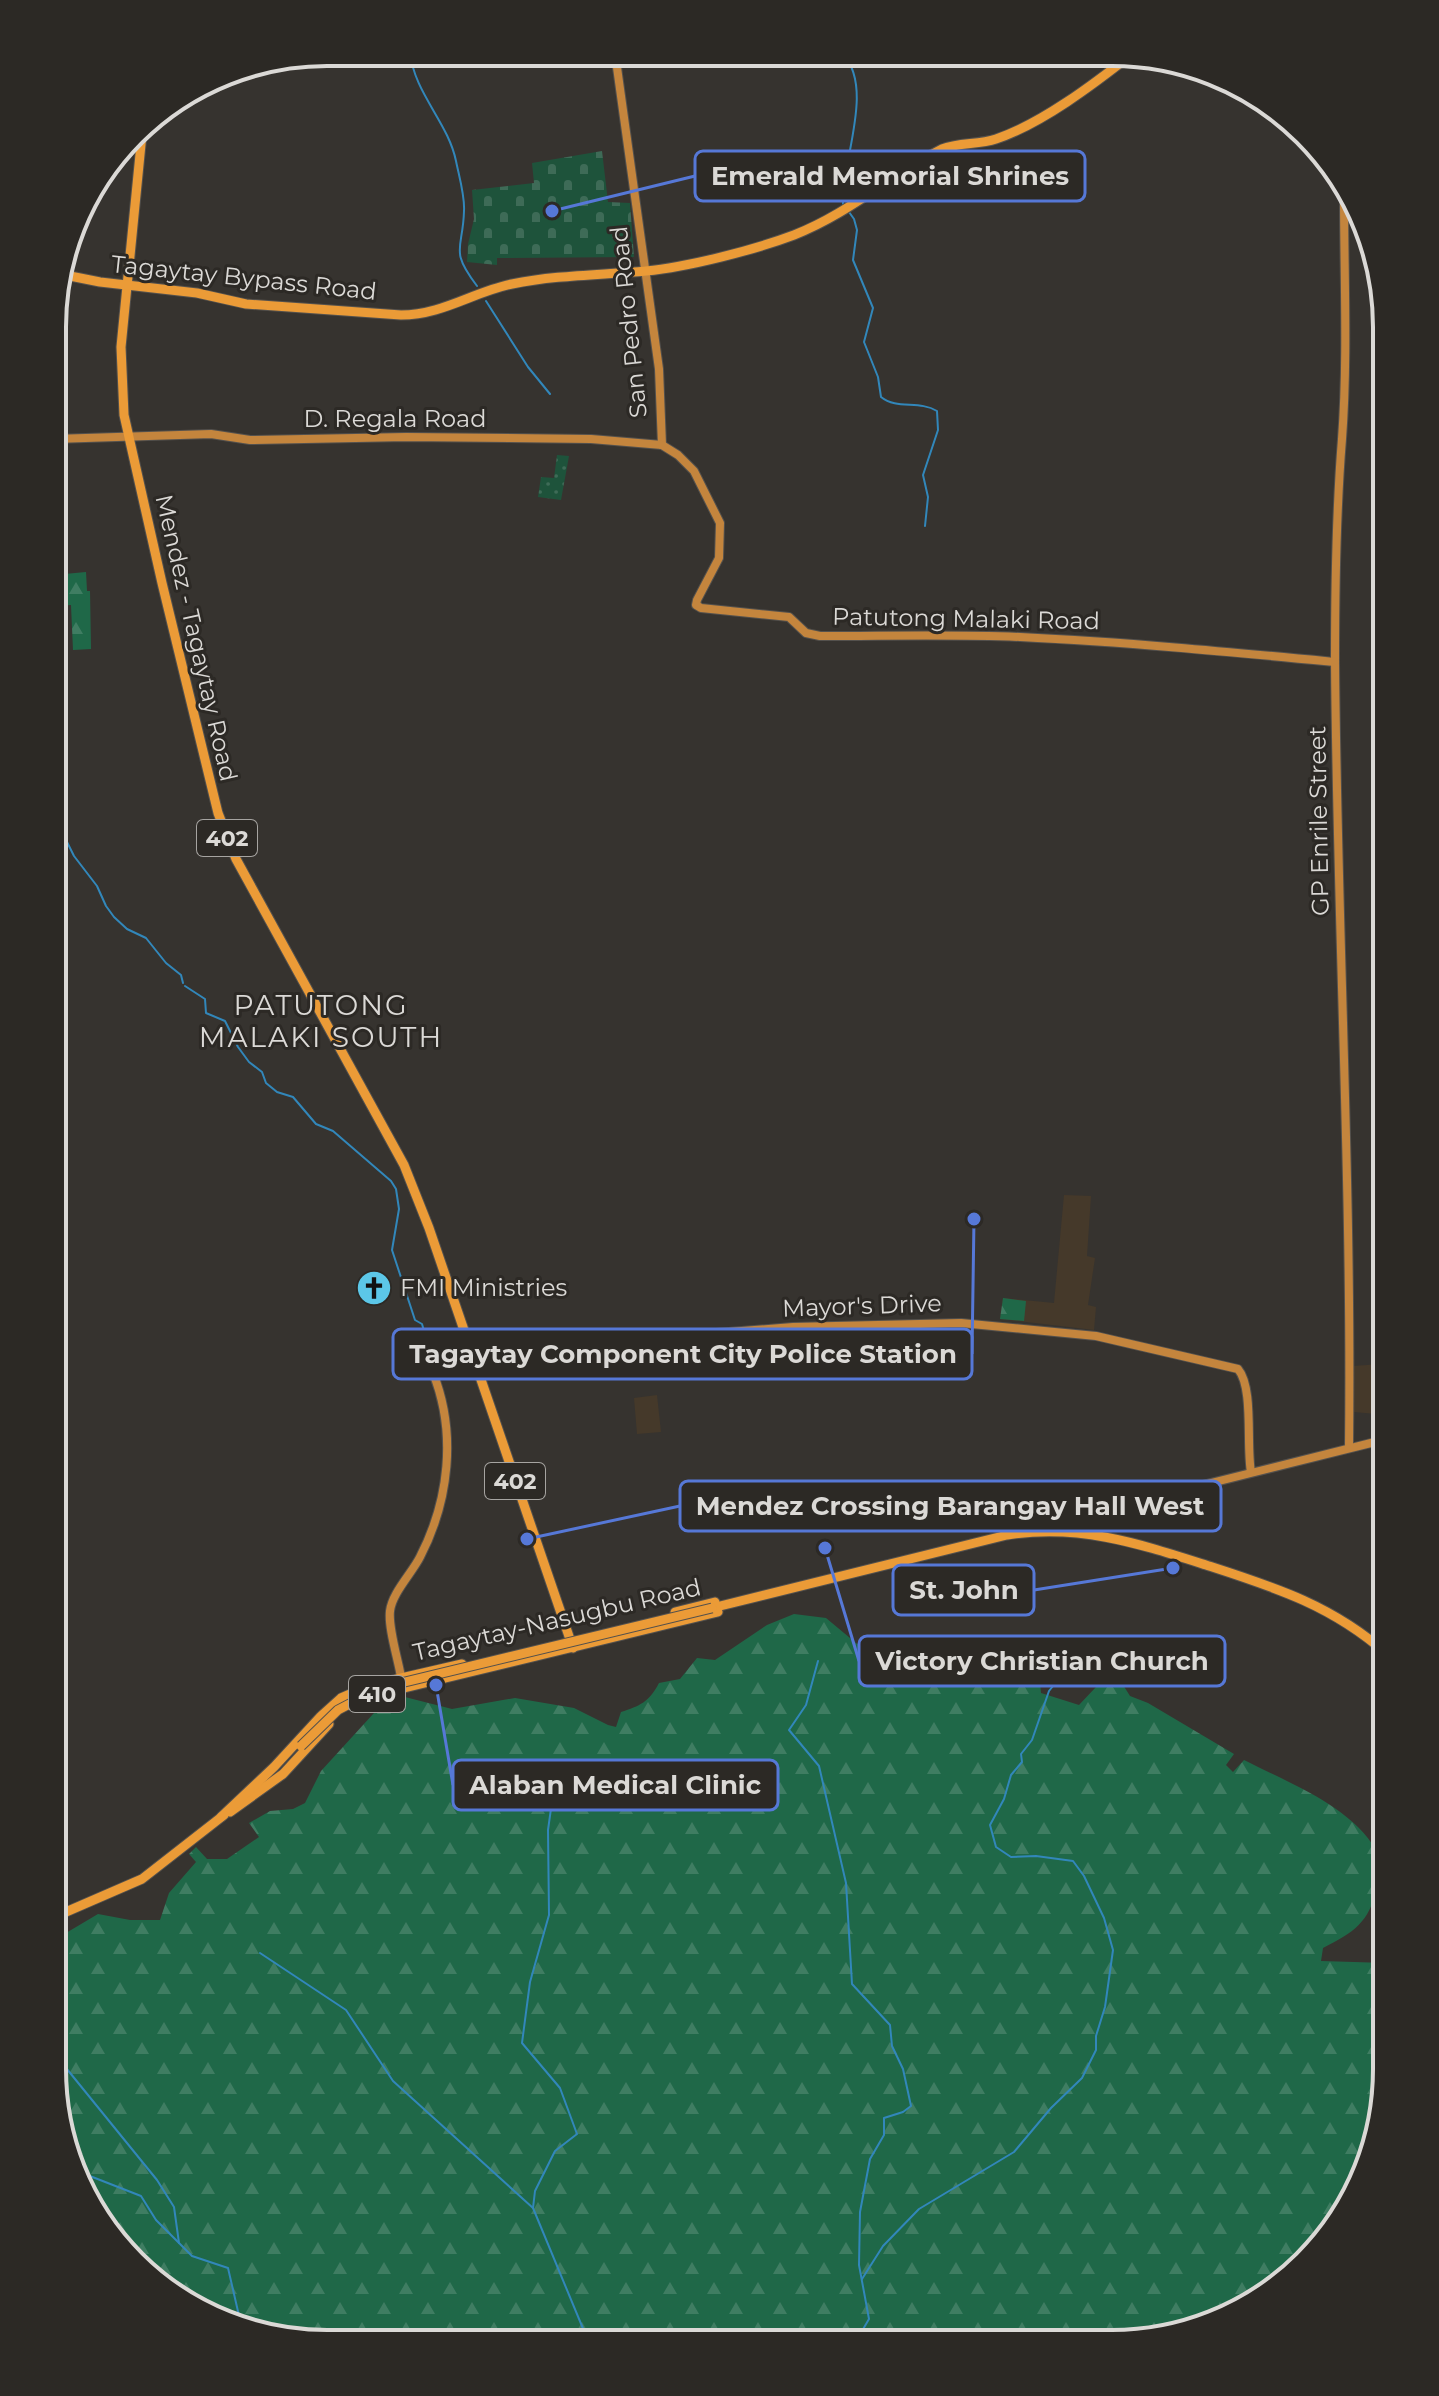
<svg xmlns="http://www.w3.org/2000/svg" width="1439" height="2396" font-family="Montserrat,sans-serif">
  <defs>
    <pattern id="grass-dots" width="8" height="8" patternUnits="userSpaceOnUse" patternTransform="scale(2)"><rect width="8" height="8" fill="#1e533b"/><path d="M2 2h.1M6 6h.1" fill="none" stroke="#3e6b57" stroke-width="1.8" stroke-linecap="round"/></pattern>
    <pattern id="forest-firs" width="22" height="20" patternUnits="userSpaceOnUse" patternTransform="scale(2)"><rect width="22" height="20" fill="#1f6848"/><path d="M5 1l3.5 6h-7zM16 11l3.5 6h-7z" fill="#3f7d62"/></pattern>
    <pattern id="cemetery-stones" width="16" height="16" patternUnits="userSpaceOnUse" patternTransform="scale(2)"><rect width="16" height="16" fill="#1e533b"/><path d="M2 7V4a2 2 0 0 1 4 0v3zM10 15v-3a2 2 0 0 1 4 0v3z" fill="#3e6b57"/></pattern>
  </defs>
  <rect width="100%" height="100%" fill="#36332f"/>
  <!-- education -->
  <g fill="#45392a">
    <polygon points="1064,1195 1091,1196 1087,1256 1095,1258 1088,1305 1096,1307 1094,1330 1000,1319 1003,1298 1054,1303"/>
    <polygon points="1387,1358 1387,1415 1354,1412 1353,1366 1381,1364"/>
    <polygon points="657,1395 661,1432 637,1434 634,1398"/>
  </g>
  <!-- grass -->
  <polygon fill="url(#grass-dots)" points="557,455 569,456 561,500 538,497 541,477 554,478"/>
  <!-- forest -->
  <g fill="url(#forest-firs)">
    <polygon points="86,572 87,591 90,591 91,649 73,650 71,605 54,606 54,575"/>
    <polygon points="1003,1298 1026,1301 1024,1321 1000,1319"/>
    <path d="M794,1614L826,1618L862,1648L931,1640L954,1649L979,1652L1012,1664L1040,1682L1041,1693L1079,1705L1113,1669L1130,1696L1148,1703L1234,1754L1226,1765L1233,1772L1244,1760C1287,1782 1351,1806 1376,1850C1383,1862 1380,1874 1377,1887C1369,1923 1354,1932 1323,1948L1321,1961L1386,1963V2087L1372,2158L1330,2236L1217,2323L1112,2344L710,2343L699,2332L701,2343L292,2342L159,2287L73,2174L52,2069V1948L55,1949L67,1940L66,1933L98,1914L130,1920H160L169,1893L196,1862L189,1854L196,1847L207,1859H227L259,1837L249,1823L270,1811L293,1809L305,1803L321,1771L374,1713L364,1700L393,1691L397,1695L452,1709L515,1698L574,1708L608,1725L616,1727L621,1712C640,1706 649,1702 659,1683L680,1679L697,1658L715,1660L767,1625Z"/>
  </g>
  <!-- cemetery -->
  <polygon fill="url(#cemetery-stones)" points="602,151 608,202 630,203 634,257 497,258 497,265 467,262 468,244 474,219 472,190 534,183 532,163"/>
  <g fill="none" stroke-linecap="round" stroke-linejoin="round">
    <!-- stream -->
    <g stroke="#3287ba" stroke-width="2">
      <path d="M410,52C414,93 448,122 456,161C459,176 465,196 464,211C463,250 449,249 477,286"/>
      <path d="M843,204C841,162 875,89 843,54"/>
      <path d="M849,212L854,219L857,230L853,260L873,308L864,342L878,377L881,397C897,410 919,400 937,411L938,430L923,475L928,497L925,526"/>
      <polyline points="486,301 528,367 550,394"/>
      <polyline points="54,827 61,830 74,856 97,886 106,906 114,917 127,929 146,938 166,963 181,975 183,983"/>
      <polyline points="185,986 205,999 206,1013 225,1021 238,1047 249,1062 262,1072 266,1083 277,1092 293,1097 316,1124 333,1131 391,1181 396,1189 399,1209 392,1250 415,1320 422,1324 427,1341 440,1347 448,1346 449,1341"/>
      <polyline points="818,1661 806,1705 789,1730 819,1766 846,1883 852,1984 890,2025 892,2046 903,2069 911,2106 903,2112 884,2118 884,2135 870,2159 860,2212 859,2265 869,2319 855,2343"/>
      <polyline points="260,1953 346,2010 393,2081 533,2208 589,2343"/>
      <polyline points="62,2063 157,2180 174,2207 179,2243"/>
      <polyline points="72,2169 141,2196 156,2220 192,2256 228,2268 240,2320"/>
      <polyline points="533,2208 535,2191 555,2151 577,2134 560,2088 522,2043 530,1982 549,1915 548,1830 557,1766"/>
      <polyline points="862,2279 883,2246 919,2209 1014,2152 1051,2108 1082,2078 1096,2050 1096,2036 1105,2007 1113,1950 1104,1918 1084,1876 1073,1861 1036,1856 1011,1857 996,1847 990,1825 1004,1799 1011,1775 1022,1762 1021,1754 1032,1740 1049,1691 1053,1686 1081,1682 1082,1659 1091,1637"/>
    </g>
    <!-- secondary casing -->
    <g stroke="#54514d" stroke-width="10">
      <g id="secondary">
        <polyline points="615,53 659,369 662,445"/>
        <path d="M1344,193C1344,275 1348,358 1342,439C1336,513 1335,586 1335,660C1337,923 1352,1185 1349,1448"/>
        <path d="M54,439L211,434L250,440L406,437L591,439L662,445L678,455L694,471L720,523L719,558L697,600L696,605L701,608L789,617L806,633L820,636C887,636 953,634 1020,637C1126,642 1230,652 1335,662"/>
        <polyline points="1023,1530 1387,1439"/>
        <path d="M401,1677C398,1659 388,1628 390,1611C392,1593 412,1573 420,1557C449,1501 457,1433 433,1373L494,1357L581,1351L690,1335L793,1327L961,1323L1096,1336L1238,1369C1254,1388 1246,1445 1251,1472"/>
      </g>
    </g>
    <!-- primary casing -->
    <g stroke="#54514d" stroke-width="11">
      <g id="primary">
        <polyline points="143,124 121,347 124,415 162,583 218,813 236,859 404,1165 429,1228 573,1648"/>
        <path d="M60,274L100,282L197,293L246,304L401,315C442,315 473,292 512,284C556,275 601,275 646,271C688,267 754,250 794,235C848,214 891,175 942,149C959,142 978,145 996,139C1041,124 1094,84 1132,54"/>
        <polyline points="1062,1531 1059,1527 1063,1521"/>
        <path d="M712,1608L1007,1535C1080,1524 1137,1543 1206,1565C1274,1587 1332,1605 1387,1654"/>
        <polyline points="675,1612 715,1602"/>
        <polyline points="371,1696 718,1612"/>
        <polyline points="230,1812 283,1774 329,1724"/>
        <polyline points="221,1817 274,1767 321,1716 341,1698 371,1685 462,1664"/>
        <polyline points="52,1918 142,1879 224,1815"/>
      </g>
    </g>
    <!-- secondary -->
    <use href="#secondary" stroke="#c4853d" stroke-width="8"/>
    <!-- primary -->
    <use href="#primary" stroke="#eb9b37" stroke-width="9"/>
    <!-- primary-bridge casing -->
    <g stroke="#54514d" stroke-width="11" stroke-linecap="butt">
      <polyline id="primary-bridge" points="301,1746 338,1710 380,1688 712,1608"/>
    </g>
    <!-- primary-bridge -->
    <use href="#primary-bridge" stroke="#eb9b37" stroke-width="9"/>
  </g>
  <!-- icons -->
  <defs>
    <g id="church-disc" transform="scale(1.8)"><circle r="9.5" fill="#5cc7e8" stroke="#2c2925"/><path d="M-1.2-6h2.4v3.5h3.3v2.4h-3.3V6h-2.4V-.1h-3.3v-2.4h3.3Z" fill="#111"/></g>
  </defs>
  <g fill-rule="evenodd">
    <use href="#church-disc" x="374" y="1288"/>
  </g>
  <g text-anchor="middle" stroke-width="6" stroke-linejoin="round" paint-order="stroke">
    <!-- shield labels -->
    <g fill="#2c2925" stroke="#a6a4a1" stroke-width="2">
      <rect x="197" y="820" width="60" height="36" rx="6"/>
      <rect x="485" y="1463" width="60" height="36" rx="6"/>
      <rect x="349" y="1676" width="56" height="36" rx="6"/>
    </g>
    <g font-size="22" font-weight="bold" fill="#dbd9d6">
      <text x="227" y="846">402</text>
      <text x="515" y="1489">402</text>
      <text x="377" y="1702">410</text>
    </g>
    <!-- street labels -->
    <g font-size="24" fill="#dbd9d6" stroke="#2c2925">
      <text transform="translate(244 278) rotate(6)" y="8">Tagaytay Bypass Road</text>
      <text transform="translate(629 322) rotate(-96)" y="8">San Pedro Road</text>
      <text x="395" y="427">D. Regala Road</text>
      <text transform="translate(966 619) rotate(1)" y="8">Patutong Malaki Road</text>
      <text transform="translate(196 638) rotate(77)" y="8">Mendez - Tagaytay Road</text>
      <text transform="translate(1319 821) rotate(-91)" y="8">GP Enrile Street</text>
      <text transform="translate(862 1306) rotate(-2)" y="8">Mayor's Drive</text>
      <text transform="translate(557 1620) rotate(-13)" y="8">Tagaytay-Nasugbu Road</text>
    </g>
    <!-- poi labels -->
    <g font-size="24" fill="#dbd9d6" stroke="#2c2925" text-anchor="start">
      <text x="400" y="1296">FMI Ministries</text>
    </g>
    <!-- quarter labels -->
    <g font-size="28" letter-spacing="2" fill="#dbd9d6" stroke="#2c2925">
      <text x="321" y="1015">PATUTONG<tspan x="321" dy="32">MALAKI SOUTH</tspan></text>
    </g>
  </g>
  <!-- crop -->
  <path d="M0 0H1439V2396H0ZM327 66H1112A261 261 0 0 1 1373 327V2069A261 261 0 0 1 1112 2330H327A261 261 0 0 1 66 2069V327A261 261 0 0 1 327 66Z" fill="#2c2925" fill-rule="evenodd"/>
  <path fill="none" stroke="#dbd9d6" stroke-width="4" d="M327 66H1112A261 261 0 0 1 1373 327V2069A261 261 0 0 1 1112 2330H327A261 261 0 0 1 66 2069V327A261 261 0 0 1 327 66Z"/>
  <!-- callouts -->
  <path fill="none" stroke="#5678d7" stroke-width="3" d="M552 211L695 176M974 1219L972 1354M527 1539L680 1506M1173 1568L1034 1590M825 1548L859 1661M436 1685L453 1785"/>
  <g fill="#5678d7" stroke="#2c2925" stroke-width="3">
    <circle cx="552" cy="211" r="8"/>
    <circle cx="974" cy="1219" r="8"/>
    <circle cx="527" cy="1539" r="8"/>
    <circle cx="1173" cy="1568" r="8"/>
    <circle cx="825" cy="1548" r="8"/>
    <circle cx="436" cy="1685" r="8"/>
  </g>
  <g fill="#2c2925" stroke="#5678d7" stroke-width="3">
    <rect x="695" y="151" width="390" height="50" rx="8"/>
    <rect x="393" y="1329" width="579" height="50" rx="8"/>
    <rect x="680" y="1481" width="541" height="50" rx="8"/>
    <rect x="893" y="1565" width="141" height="50" rx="8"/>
    <rect x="859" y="1636" width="366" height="50" rx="8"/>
    <rect x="453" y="1760" width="325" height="50" rx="8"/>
  </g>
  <g font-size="26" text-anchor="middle" font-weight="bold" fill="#dbd9d6">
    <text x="890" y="185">Emerald Memorial Shrines</text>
    <text x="683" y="1363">Tagaytay Component City Police Station</text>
    <text x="950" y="1515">Mendez Crossing Barangay Hall West</text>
    <text x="964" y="1599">St. John</text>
    <text x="1042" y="1670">Victory Christian Church</text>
    <text x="615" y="1794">Alaban Medical Clinic</text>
  </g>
</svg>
